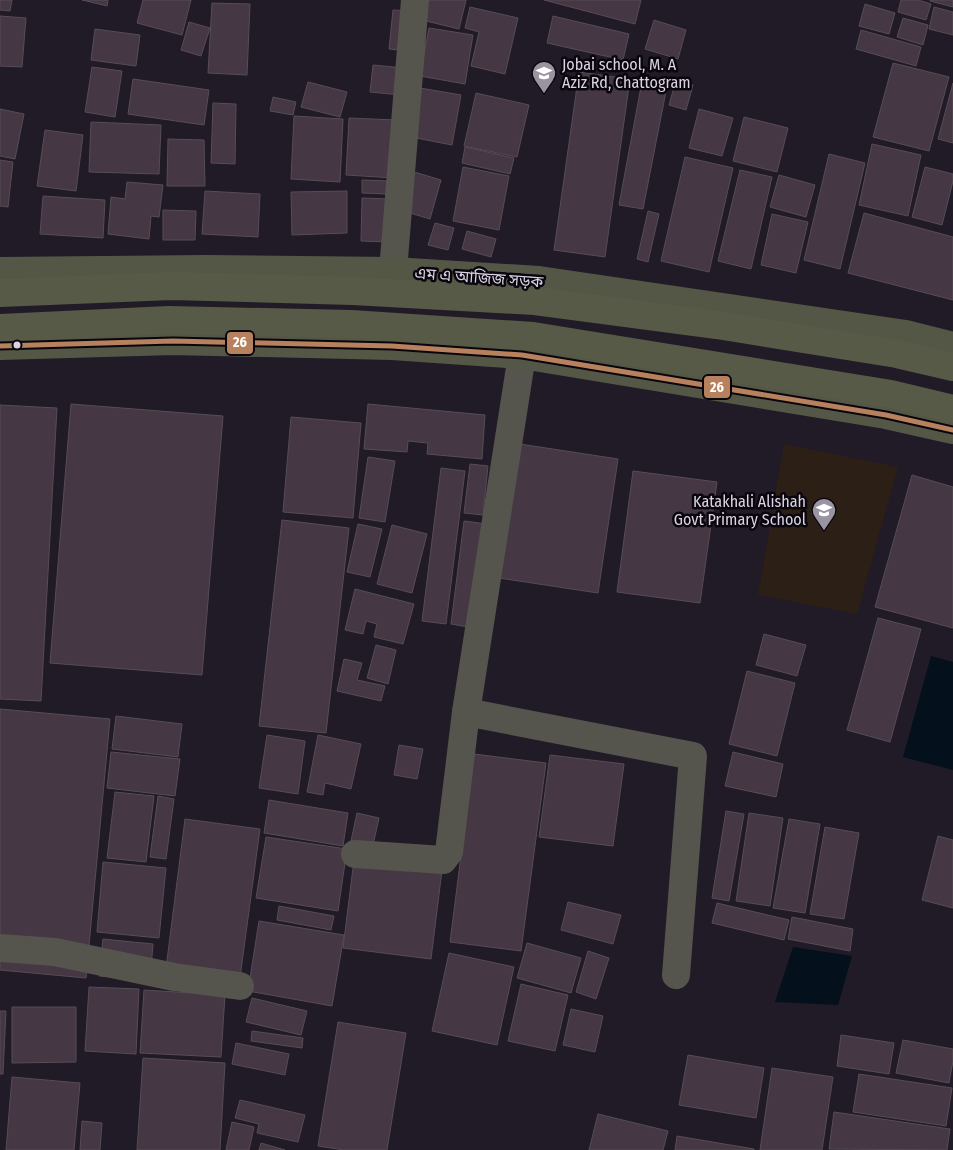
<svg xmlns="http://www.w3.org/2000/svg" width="953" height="1150" font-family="'Fira Sans Condensed','Noto Sans Bengali',sans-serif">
  <rect width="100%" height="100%" fill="#211b27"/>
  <!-- education -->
  <polygon fill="#2b1f16" points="784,444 898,467 857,614 758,595"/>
  <!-- water -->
  <g fill="#04101c">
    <polygon points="931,656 953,662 953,770 903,757"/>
    <polygon points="793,947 852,956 838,1005 775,1002"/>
  </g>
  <!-- building -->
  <g fill="#453743" stroke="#564d55">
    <polygon points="0,0 12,0 10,11 0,10"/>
    <polygon points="82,0 108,0 107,6"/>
    <polygon points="143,0 191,0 182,35 137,23"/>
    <polygon points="427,0 466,0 459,29 422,20"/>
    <polygon points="544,0 641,0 635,24"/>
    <polygon points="901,0 918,0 931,4 926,20 898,12"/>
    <polygon points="930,0 953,0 953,7 930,1"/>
    <polygon points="212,3 250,4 247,75 208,73"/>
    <polygon points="865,4 895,13 889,34 859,26"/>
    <polygon points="470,7 518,18 505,74 471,66 479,32 465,28"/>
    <polygon points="934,7 953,12 953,35 929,29"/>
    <polygon points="393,10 412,11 407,51 389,49"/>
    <polygon points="0,16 26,18 22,67 0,66"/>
    <polygon points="553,16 629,34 623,60 547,43"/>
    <polygon points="903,18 928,25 923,45 897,37"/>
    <polygon points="654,20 686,30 678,59 645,49"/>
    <polygon points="189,22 210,28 201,56 181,50"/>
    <polygon points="429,28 473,35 465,84 420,76"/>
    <polygon points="95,29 140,35 136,66 91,60"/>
    <polygon points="861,30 921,47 916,66 856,49"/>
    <polygon points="893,63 949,77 929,151 873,137"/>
    <polygon points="373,65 404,68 400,95 370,92"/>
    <polygon points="92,67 122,71 115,117 85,112"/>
    <polygon points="579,72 630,79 605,257 554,250"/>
    <polygon points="643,76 668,81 643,209 619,205"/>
    <polygon points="133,79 209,90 204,125 128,114"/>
    <polygon points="676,80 693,85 686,110 669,105"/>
    <polygon points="308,82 347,92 340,117 301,107"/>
    <polygon points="953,83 953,143 938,139"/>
    <polygon points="420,88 461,95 452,145 411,137"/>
    <polygon points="476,93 529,105 517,157 464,146"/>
    <polygon points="273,97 296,102 293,115 270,111"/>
    <polygon points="213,103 236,104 235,164 211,163"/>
    <polygon points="0,109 24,114 15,159 0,156"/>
    <polygon points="699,109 733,118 722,156 689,148"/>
    <polygon points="294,116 343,119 340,182 291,179"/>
    <polygon points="744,117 788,128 777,172 733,161"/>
    <polygon points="349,118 396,120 394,178 346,175"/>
    <polygon points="91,122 161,125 159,174 89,172"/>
    <polygon points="45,130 83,135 76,191 37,186"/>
    <polygon points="168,139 204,140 205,186 167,186"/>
    <polygon points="872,144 921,155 908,216 859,205"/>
    <polygon points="465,147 514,158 510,174 462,163"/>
    <polygon points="829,154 865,163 840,269 804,260"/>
    <polygon points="685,157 733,168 709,272 661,261"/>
    <polygon points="0,160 13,162 8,207 0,206"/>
    <polygon points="463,167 509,176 499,230 453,221"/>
    <polygon points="925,167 953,174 953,181 942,225 912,217"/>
    <polygon points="740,170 772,177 751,269 718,261"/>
    <polygon points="411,171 441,180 430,219 400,210"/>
    <polygon points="779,175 815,185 806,217 770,207"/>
    <polygon points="362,180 388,181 387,194 362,193"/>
    <polygon points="127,182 163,185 159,217 151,216 149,239 108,234 111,197 125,199"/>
    <polygon points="205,191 260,194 258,237 202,234"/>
    <polygon points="347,191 347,233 292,235 291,192"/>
    <polygon points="43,196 105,200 103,238 40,234"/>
    <polygon points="362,198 391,199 389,242 361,241"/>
    <polygon points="163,210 196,211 195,240 163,240"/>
    <polygon points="648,211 659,214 648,262 637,259"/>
    <polygon points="864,213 953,237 953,300 848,273"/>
    <polygon points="772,214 808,222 796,273 761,265"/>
    <polygon points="435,223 454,228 448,250 428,245"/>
    <polygon points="467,231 496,239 491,257 462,249"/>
    <polygon points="71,404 223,416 202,675 50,663"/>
    <polygon points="368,404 485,415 482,459 427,454 428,443 408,441 407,452 364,449"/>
    <polygon points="0,405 57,408 41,701 0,699"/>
    <polygon points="291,417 361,423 353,518 283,512"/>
    <polygon points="520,444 618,459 598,593 499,578"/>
    <polygon points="368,457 395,461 385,522 359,518"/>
    <polygon points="470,464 488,466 483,515 464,513"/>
    <polygon points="441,468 465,471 446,624 422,621"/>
    <polygon points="633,471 717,482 700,603 617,592"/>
    <polygon points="912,475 953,487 953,628 875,607"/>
    <polygon points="282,520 349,528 326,733 259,726"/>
    <polygon points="464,521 487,524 474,628 451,624"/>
    <polygon points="358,524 382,529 370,577 347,572"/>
    <polygon points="392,525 427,534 412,593 377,584"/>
    <polygon points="355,589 414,604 403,644 374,637 377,624 366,621 363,634 345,630"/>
    <polygon points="878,618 921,629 890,742 847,730"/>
    <polygon points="764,634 806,645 797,676 756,665"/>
    <polygon points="376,645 396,650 388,684 367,678"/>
    <polygon points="344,659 362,663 357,680 385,686 381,701 337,691"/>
    <polygon points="747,671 795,683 777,756 729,744"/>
    <polygon points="0,709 110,719 86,978 0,970"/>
    <polygon points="116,716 182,724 178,757 112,749"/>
    <polygon points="267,735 305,741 298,794 259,788"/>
    <polygon points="318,735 361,744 351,789 325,783 323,795 307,792"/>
    <polygon points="399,745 423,749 417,779 394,775"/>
    <polygon points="111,752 180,759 175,796 107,788"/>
    <polygon points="733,752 783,764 776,797 725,786"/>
    <polygon points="474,754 546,763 521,951 450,942"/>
    <polygon points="550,755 624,764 613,846 539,837"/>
    <polygon points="115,792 154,796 146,862 107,858"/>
    <polygon points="158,796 174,799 166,859 150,857"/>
    <polygon points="269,800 348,813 343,846 264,833"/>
    <polygon points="726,811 744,814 729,901 712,898"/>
    <polygon points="357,813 379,818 373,845 351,841"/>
    <polygon points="749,813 783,818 770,906 736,901"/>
    <polygon points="185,819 260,829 239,985 165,976"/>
    <polygon points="789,819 820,824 805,913 773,908"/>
    <polygon points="825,827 859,833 844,919 810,914"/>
    <polygon points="938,836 953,840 953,908 922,900"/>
    <polygon points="266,837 347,849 338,911 256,898"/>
    <polygon points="354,860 442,870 431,959 343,948"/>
    <polygon points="103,862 166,868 159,938 97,932"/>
    <polygon points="568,902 621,915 613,944 561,930"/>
    <polygon points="717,903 789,920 784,940 712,923"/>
    <polygon points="279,906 334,916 331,930 277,920"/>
    <polygon points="792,917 853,929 850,951 788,939"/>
    <polygon points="259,921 344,935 332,1006 248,991"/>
    <polygon points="103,939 153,944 150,981 99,976"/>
    <polygon points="527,943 581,958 571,993 517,978"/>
    <polygon points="588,951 609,958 596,999 576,992"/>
    <polygon points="449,953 514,967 497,1045 432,1031"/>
    <polygon points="521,984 568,995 555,1051 508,1041"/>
    <polygon points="89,987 139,989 136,1054 85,1051"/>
    <polygon points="144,990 225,995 221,1057 140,1053"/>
    <polygon points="252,998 307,1011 301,1035 246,1022"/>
    <polygon points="12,1007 76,1007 76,1062 12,1063"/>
    <polygon points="571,1009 603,1016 595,1052 563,1045"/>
    <polygon points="0,1011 6,1011 3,1074 0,1074"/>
    <polygon points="338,1022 406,1033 387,1150 344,1150 318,1146"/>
    <polygon points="252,1031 303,1038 302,1048 251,1041"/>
    <polygon points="841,1035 894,1043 889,1074 837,1066"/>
    <polygon points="903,1040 953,1049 953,1061 949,1083 896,1073"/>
    <polygon points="236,1043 289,1054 285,1075 232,1064"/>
    <polygon points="688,1055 764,1068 756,1118 679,1105"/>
    <polygon points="143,1058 225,1063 220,1150 137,1150"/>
    <polygon points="772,1068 833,1077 822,1150 760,1150"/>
    <polygon points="859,1074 952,1088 946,1126 853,1112"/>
    <polygon points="12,1077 80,1083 74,1150 6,1150"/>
    <polygon points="240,1100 305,1115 298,1142 257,1133 259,1124 235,1118"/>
    <polygon points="834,1112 950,1129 947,1150 829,1149"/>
    <polygon points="598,1114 668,1131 663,1150 589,1150"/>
    <polygon points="82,1121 102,1123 100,1150 80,1150"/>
    <polygon points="232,1122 254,1127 249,1150 226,1150"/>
    <polygon points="677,1136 754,1149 754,1150 675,1150"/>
    <polygon points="261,1143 285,1150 259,1150"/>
  </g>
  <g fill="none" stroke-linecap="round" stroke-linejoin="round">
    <!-- minor -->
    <g stroke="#55554d" stroke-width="28">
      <polyline points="393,271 415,0"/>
      <polyline points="466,712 693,756 676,975"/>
      <polyline points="355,854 443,860 449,852 466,712 522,355"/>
      <polyline points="0,948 55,952 174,977 240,986"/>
    </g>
    <!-- primary -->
    <g stroke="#555746" stroke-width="28">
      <polyline points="0,271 206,269 393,271 539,280 906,334 953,346"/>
      <polyline points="0,346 173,341 392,346 522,355 886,415 953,430"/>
    </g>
    <!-- trunk -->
    <g stroke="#585a48" stroke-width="28">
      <polyline points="0,293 171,286 353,291 535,301 717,325 897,354 953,367"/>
      <polyline points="0,328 169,320 351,324 533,336 891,394 953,409"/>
    </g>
    <!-- bus-1 casing -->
    <g stroke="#09050d" stroke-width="9">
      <polyline id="bus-1" points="0,346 173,341 392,346 522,355 886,415 953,430"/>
    </g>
    <!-- bus-1 -->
    <use href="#bus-1" stroke="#b6815c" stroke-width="5"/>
  </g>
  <!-- icons -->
  <defs>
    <g id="school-pin" transform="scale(1.25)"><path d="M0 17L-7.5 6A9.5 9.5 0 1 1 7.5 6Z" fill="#9a93a1" stroke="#09050d"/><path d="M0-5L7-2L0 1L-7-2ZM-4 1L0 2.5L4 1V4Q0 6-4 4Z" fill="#fff"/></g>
  </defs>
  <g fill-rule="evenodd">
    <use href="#school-pin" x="544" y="73"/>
    <use href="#school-pin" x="824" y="510"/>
  </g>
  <!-- markers -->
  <circle fill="#dbd3e3" stroke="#09050d" stroke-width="2" cx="17" cy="345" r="4.5"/>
  <g text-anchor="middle" stroke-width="5" stroke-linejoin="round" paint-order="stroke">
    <!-- poi labels -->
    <g font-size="16" fill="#dbd3e3" stroke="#09050d" text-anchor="start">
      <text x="562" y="70">Jobai school, M. A<tspan x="562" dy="18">Aziz Rd, Chattogram</tspan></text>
      <text x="806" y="507" text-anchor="end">Katakhali Alishah<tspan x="806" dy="18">Govt Primary School</tspan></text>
    </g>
    <!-- street labels -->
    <g font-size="16" fill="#dbd3e3" stroke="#09050d">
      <text transform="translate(479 277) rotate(4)" y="6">এম এ আজিজ সড়ক</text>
    </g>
  </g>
  <g stroke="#09050d" stroke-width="2">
    <rect x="226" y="331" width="28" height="24" rx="5" fill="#b6815c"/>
    <rect x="703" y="375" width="28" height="24" rx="5" fill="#b6815c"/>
  </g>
  <g font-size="14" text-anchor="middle" font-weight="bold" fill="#fff">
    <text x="240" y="347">26</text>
    <text x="717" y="392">26</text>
  </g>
</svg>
